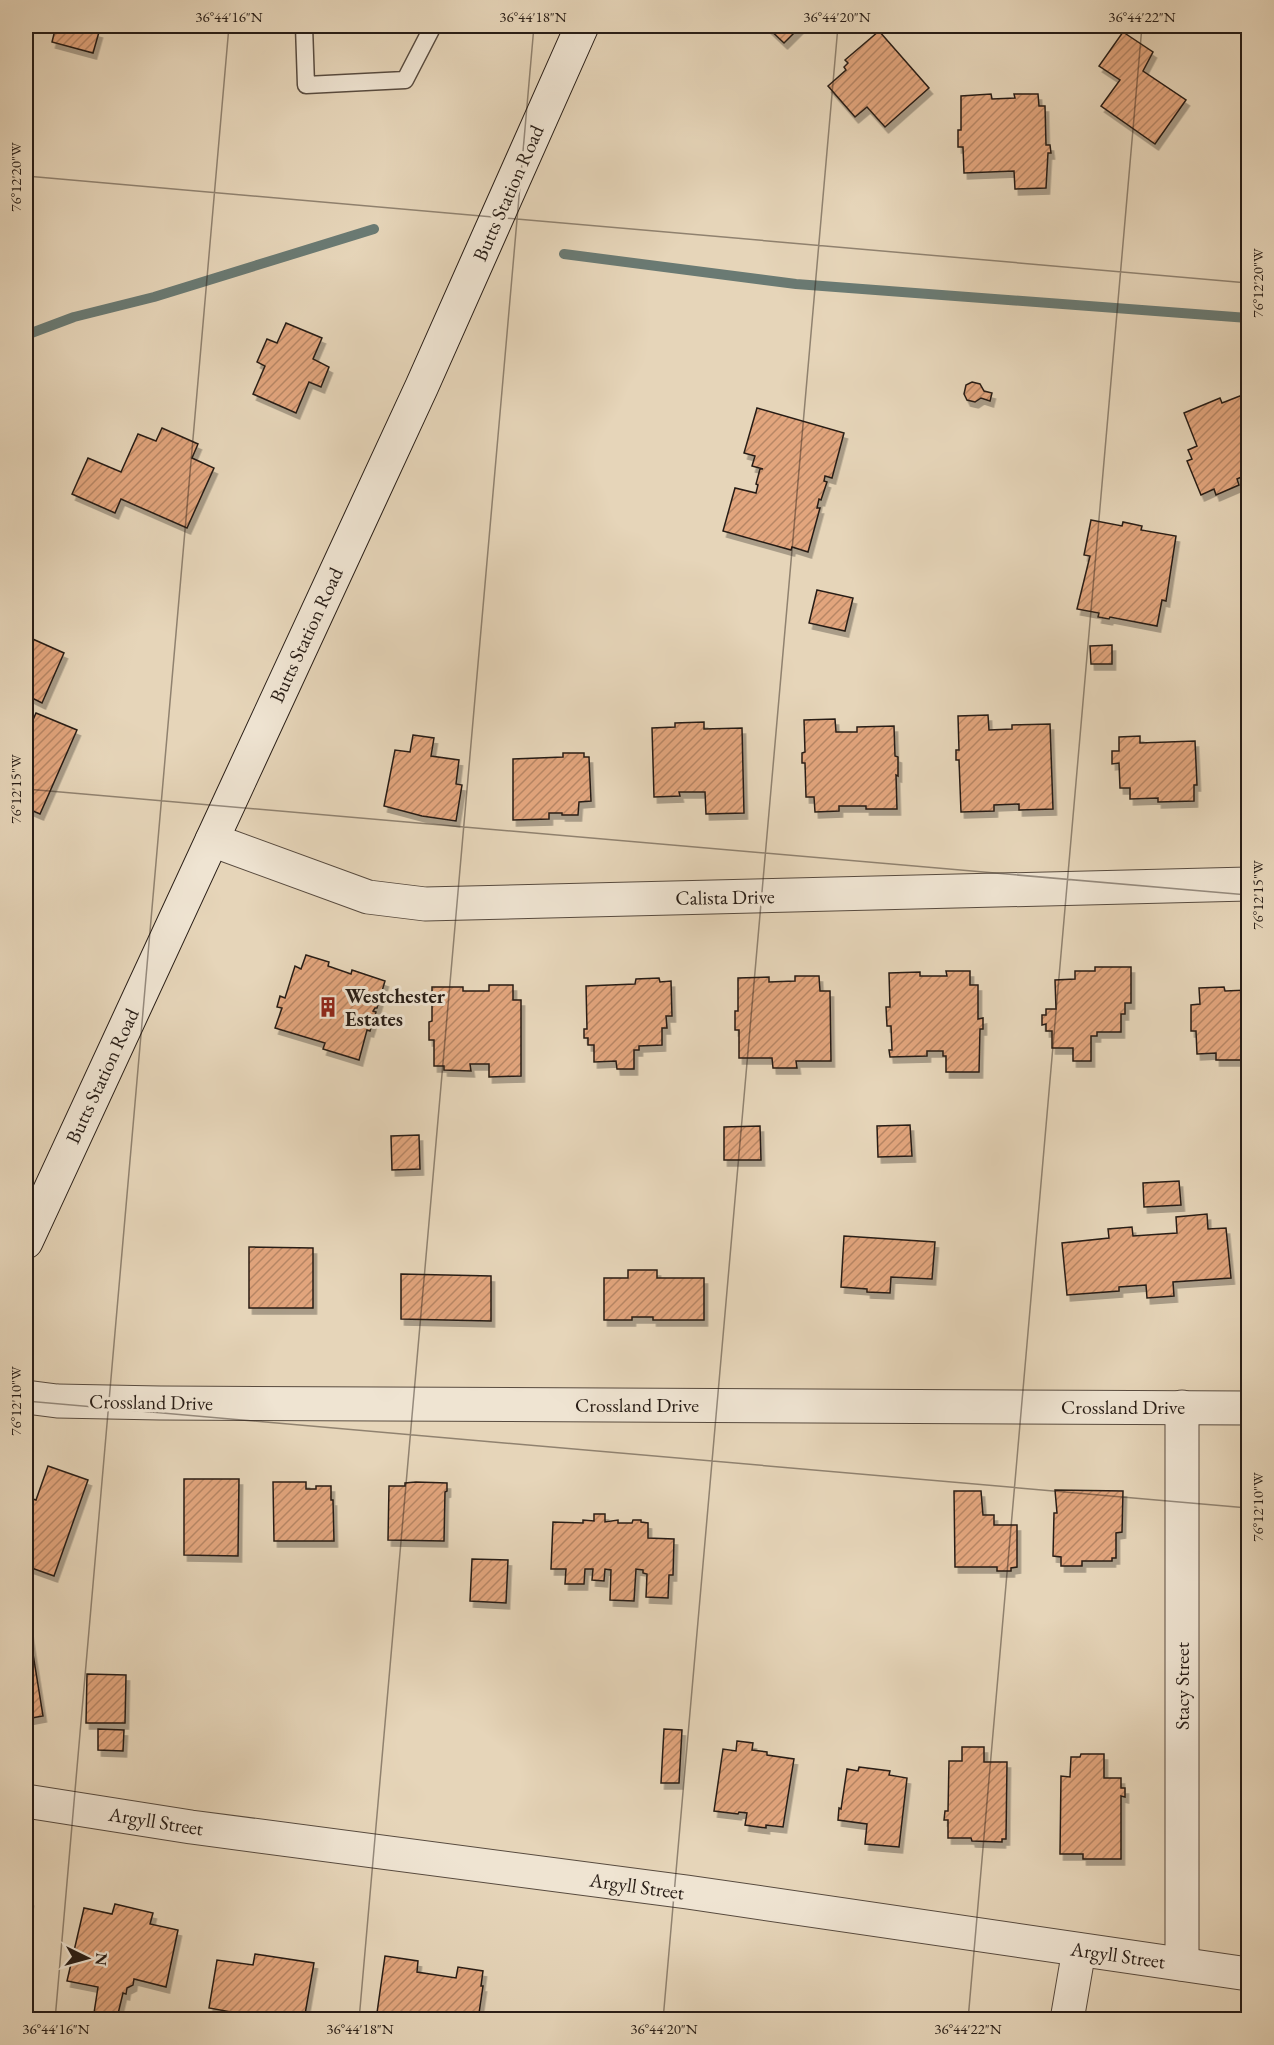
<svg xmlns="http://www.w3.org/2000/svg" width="1274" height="2045" font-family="'EB Garamond',serif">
  <defs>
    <pattern id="building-hatch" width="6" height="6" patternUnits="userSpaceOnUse" patternTransform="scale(1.5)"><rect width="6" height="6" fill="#e2a57d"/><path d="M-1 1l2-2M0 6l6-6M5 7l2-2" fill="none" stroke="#b78665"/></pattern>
    <filter id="shadow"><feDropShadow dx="3.5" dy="6" stdDeviation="0" flood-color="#0004"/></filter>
  </defs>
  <rect width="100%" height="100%" fill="#e6d5b9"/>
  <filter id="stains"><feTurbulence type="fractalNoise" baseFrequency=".00333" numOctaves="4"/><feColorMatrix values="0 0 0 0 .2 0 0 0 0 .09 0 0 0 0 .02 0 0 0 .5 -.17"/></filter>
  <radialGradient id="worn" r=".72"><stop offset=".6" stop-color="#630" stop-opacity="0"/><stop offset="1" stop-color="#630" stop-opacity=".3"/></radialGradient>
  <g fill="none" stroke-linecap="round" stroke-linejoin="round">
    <!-- stream -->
    <g stroke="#6a7a73" stroke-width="10">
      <polyline points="564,254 796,284 1248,318"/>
      <polyline points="26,335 74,317 154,297 374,229"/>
    </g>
  </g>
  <!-- building -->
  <g fill="url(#building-hatch)" stroke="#281d16" stroke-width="1.5" filter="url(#shadow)">
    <polygon points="56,26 75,26 99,32 93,53 52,42"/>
    <polygon points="766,26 801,26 784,43"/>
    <polygon points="879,31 929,88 885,127 867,107 855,117 828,86 846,70 844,67 848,63 845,60"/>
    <polygon points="1123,32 1153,52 1143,71 1186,100 1155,144 1101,106 1120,80 1099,66"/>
    <polygon points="991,94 992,99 1015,98 1014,94 1038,94 1039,106 1045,106 1046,145 1050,145 1051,153 1048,153 1046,188 1015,189 1014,171 964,173 963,147 958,147 958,130 961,130 961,96"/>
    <polygon points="286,323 322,338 313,359 329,367 321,387 309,382 296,413 253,394 265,366 257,362 267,339 277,343"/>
    <polygon points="972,382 980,384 984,391 992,393 990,401 981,398 975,402 967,400 964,394 966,385"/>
    <polygon points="1245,394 1248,402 1248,474 1237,479 1239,485 1216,495 1214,489 1201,495 1187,461 1192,459 1188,450 1197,446 1184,413 1220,398 1222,403"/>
    <polygon points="757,408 844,433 832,478 825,476 824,481 827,482 821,500 819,499 817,508 820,508 808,552 792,547 791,550 723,531 735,488 756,493 758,485 756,484 760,469 763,469 752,466 755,456 744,453"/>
    <polygon points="162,428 198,444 192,458 214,468 187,528 121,499 115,513 72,494 88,458 121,472 138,434 156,441"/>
    <polygon points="1091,520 1122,526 1123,522 1142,526 1141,530 1176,536 1166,601 1162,600 1157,626 1110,617 1109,619 1098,617 1099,613 1077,609 1090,556 1084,555"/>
    <polygon points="817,590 853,598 845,631 809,623"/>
    <polygon points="26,636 64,653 42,703 26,695"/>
    <polygon points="1112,645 1112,664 1091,664 1090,646"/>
    <polygon points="36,713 77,730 40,814 26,808 26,736"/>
    <polygon points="988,715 989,730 1012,729 1012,725 1050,724 1053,809 1019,810 1019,804 994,805 994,811 961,812 959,760 956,760 956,750 959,750 958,716"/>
    <polygon points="835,719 836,732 857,732 857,727 894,726 895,756 898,757 898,776 896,775 897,809 866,809 866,806 839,806 839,811 815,812 814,797 806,797 805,763 802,763 802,753 805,752 804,720"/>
    <polygon points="704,722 704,729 742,728 744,813 706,814 705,792 679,792 680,796 654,797 652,728 675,727 675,723"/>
    <polygon points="413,735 434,738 431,756 459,760 456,784 462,785 456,821 422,816 384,806 395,750 410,752"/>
    <polygon points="1140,736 1140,743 1195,741 1197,785 1194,785 1194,801 1158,802 1158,798 1130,799 1130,788 1120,788 1119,763 1112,764 1112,751 1119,751 1119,737"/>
    <polygon points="563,753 584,753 584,757 589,757 591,801 579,802 578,815 562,815 562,813 549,813 549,819 513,820 513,759 563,757"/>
    <polygon points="306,955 329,962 328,966 351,974 352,970 385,981 377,1008 375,1008 373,1011 376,1012 370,1031 367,1030 359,1060 323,1049 325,1043 275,1028 282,1008 277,1007 280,996 285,998 295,966 301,969"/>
    <polygon points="1095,967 1131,967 1131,1003 1125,1003 1125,1014 1121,1014 1121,1032 1097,1032 1097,1036 1091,1036 1091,1061 1073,1061 1073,1048 1052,1048 1052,1031 1046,1031 1046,1024 1042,1025 1042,1015 1046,1015 1046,1009 1056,1009 1055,980 1075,979 1075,971 1095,971"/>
    <polygon points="946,971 970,971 970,985 978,985 978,1019 983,1018 983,1029 980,1029 979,1072 946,1072 946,1056 943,1056 943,1051 927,1051 927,1056 890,1057 889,1050 892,1050 891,1026 887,1026 886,1007 890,1007 889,973 920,972 920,976 947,976"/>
    <polygon points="795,976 819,976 820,991 830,991 831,1061 796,1061 797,1068 773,1068 772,1058 739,1058 739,1030 735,1030 735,1011 738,1011 738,978 769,977 769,982 795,981"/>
    <polygon points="659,978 660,982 671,981 672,1016 666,1016 667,1028 662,1028 662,1045 639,1046 639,1050 634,1050 634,1069 617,1069 616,1061 594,1062 594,1045 588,1045 588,1038 584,1038 584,1029 587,1029 586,986 635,984 636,979"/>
    <polygon points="489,985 513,985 513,1000 521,1000 521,1076 489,1077 489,1064 470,1064 471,1071 444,1070 444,1066 434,1066 434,1040 429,1040 429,1022 432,1021 432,987 463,987 463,991 489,991"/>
    <polygon points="1224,987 1225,991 1248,990 1248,1050 1244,1050 1244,1060 1216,1060 1216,1053 1197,1054 1196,1031 1191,1031 1191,1005 1200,1004 1199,988"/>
    <polygon points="910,1125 912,1156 878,1157 877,1126"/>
    <polygon points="760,1126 761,1160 724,1160 724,1127"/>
    <polygon points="419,1135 420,1169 392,1170 391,1136"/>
    <polygon points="1179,1181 1181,1205 1144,1207 1143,1183"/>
    <polygon points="1207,1214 1208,1229 1226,1228 1231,1278 1173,1282 1174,1296 1147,1298 1146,1285 1119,1287 1119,1291 1067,1295 1062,1243 1109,1238 1108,1229 1132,1227 1133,1236 1177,1233 1176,1217"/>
    <polygon points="844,1236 935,1242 932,1279 891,1277 890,1293 867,1292 867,1289 841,1287"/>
    <polygon points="249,1247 313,1248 313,1308 249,1308"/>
    <polygon points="628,1270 657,1270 657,1278 704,1278 704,1320 653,1320 653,1317 632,1317 632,1320 604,1320 604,1278 628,1278"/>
    <polygon points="401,1274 491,1276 491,1321 401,1319"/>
    <polygon points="48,1466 88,1480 54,1576 26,1566 26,1497 36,1500"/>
    <polygon points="184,1479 239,1479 238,1556 184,1555"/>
    <polygon points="273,1482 306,1482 306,1489 316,1489 316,1486 331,1486 331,1500 333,1500 334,1541 274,1541"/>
    <polygon points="416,1482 447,1483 447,1491 445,1492 444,1541 388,1540 389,1486 405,1486 405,1483"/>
    <polygon points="1055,1490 1123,1491 1122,1532 1116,1533 1116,1558 1112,1558 1112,1561 1082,1561 1082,1566 1061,1566 1061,1557 1053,1556 1054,1513 1057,1513"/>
    <polygon points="954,1491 981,1491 983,1515 994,1515 994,1525 1017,1525 1017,1567 1011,1568 1011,1571 997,1571 997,1567 955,1567"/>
    <polygon points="594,1514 605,1514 605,1522 618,1520 618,1523 632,1523 633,1520 641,1520 641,1522 648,1523 648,1538 674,1539 673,1575 669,1575 668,1598 646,1597 647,1574 643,1573 643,1570 636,1569 634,1601 610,1600 611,1570 605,1569 604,1581 592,1580 593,1569 585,1569 584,1584 565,1584 566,1569 551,1569 553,1522 583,1523 583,1520 594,1521"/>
    <polygon points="472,1559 508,1560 506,1603 470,1601"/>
    <polygon points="29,1629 43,1716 26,1719 26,1630"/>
    <polygon points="87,1674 126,1675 125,1723 86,1723"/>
    <polygon points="98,1729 124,1730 123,1751 98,1750"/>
    <polygon points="664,1729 682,1730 679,1783 661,1783"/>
    <polygon points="737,1741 753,1743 752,1750 767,1752 767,1755 794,1759 783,1827 766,1825 766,1828 745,1825 747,1813 739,1812 738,1814 714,1811 723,1749 736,1751"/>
    <polygon points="962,1747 984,1747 984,1762 1007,1762 1006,1839 1002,1839 1002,1842 972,1841 971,1838 948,1838 948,1820 944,1820 945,1811 948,1811 949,1761 962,1761"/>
    <polygon points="1081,1754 1104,1754 1104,1778 1121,1778 1121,1788 1125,1788 1125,1797 1121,1796 1121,1859 1083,1859 1083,1854 1060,1854 1061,1776 1070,1777 1071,1757 1080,1757"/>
    <polygon points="859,1767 890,1771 889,1775 907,1778 899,1847 865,1844 867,1824 838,1820 839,1808 841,1809 847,1769 858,1771"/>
    <polygon points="1248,1828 1248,1871 1245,1871"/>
    <polygon points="26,1899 30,1900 26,1917"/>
    <polygon points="115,1904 153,1913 150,1924 178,1930 166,1987 134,1979 133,1985 127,1988 126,1994 123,1993 117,2018 94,2013 98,1987 67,1981 84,1908 112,1914"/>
    <polygon points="255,1954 314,1963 304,2020 247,2020 248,2015 209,2008 217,1960 253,1965"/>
    <polygon points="385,1956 418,1961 417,1972 456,1978 458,1967 483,1971 481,1986 483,1986 478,2020 376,2020"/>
    <polygon points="962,2012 982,2014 981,2020 961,2020"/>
    <polygon points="901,2013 944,2020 900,2020"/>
  </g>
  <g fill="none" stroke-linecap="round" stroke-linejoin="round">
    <!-- service casing -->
    <g stroke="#584b3f" stroke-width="19">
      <polyline id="service" points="304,26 306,85 405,80 433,26"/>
    </g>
    <!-- minor casing -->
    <g stroke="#584b3f" stroke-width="35">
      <g id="minor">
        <polyline points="212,840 368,897 425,904 1248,884"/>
        <polyline points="26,1397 57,1401 160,1403 1248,1408"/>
        <polyline points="1182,1407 1182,1964"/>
        <polyline points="26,1801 191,1827 687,1892 1248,1974"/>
        <polyline points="1067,2020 1079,1950"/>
      </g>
    </g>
    <!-- secondary casing -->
    <g stroke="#281d16" stroke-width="35">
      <polyline id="secondary" points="26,1242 422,386 582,26"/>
    </g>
    <!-- service -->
    <use href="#service" stroke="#efe4d2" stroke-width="16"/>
    <!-- minor -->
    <use href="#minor" stroke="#efe4d2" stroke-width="33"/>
    <!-- secondary -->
    <use href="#secondary" stroke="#efe4d2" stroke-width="33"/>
  </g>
  <!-- ticks -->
  <path fill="none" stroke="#281d16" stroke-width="1.5" stroke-opacity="0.45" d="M26,176L1248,283M26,789L1248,895M26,1401L1248,1508M26,2013L99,2020M55,2020L229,26M359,2020L534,26M663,2020L838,26M968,2020L1142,26"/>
  <!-- icons -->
  <defs>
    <g id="building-bare" transform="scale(1.62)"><path d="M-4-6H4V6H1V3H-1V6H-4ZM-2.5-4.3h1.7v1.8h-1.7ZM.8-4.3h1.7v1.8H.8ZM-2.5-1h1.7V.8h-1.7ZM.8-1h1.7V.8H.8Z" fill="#8f2418" stroke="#efe4d2" stroke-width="2.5" paint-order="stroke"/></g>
  </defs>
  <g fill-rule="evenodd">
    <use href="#building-bare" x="328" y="1007"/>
  </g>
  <g text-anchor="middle" stroke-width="6" stroke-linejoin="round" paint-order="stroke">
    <!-- street labels -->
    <g font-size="20" fill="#281d16" stroke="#efe4d2">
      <text transform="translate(508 193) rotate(-66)" y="7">Butts Station Road</text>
      <text transform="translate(306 635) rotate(-65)" y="7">Butts Station Road</text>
      <text transform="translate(725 897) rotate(-1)" y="7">Calista Drive</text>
      <text transform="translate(102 1076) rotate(-65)" y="7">Butts Station Road</text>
      <text transform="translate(151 1402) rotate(1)" y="7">Crossland Drive</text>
      <text x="637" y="1412">Crossland Drive</text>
      <text x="1123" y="1414">Crossland Drive</text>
      <text transform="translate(1182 1686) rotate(-90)" y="7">Stacy Street</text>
      <text transform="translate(156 1821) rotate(9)" y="7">Argyll Street</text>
      <text transform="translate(637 1886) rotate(8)" y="7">Argyll Street</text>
      <text transform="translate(1118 1955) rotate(8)" y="7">Argyll Street</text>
    </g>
    <!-- poi labels -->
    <g font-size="20" font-weight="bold" fill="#281d16" stroke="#efe4d2" text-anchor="start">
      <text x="345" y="1003">Westchester<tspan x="345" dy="23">Estates</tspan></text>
    </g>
  </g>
  <!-- margin -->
  <rect width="1274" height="2045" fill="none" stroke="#e6d5b9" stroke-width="66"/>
  <!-- north arrow -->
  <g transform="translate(87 1958) rotate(95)" stroke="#efe4d2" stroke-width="4.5" paint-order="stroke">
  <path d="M0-4.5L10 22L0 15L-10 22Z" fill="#281d16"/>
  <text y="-9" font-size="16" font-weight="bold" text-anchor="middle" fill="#281d16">N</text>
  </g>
  <rect x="33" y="33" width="1208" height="1979" fill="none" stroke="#281d16" stroke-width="2"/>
  <g font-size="15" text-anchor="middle" fill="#281d16">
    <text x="229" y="22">36°44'16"N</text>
    <text x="533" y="22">36°44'18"N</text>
    <text x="837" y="22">36°44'20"N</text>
    <text x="1142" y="22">36°44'22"N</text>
    <text transform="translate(16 177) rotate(-90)" y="5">76°12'20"W</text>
    <text transform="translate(1258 283) rotate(-90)" y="5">76°12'20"W</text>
    <text transform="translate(16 789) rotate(-90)" y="5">76°12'15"W</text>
    <text transform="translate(1258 895) rotate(-90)" y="5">76°12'15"W</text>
    <text transform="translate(16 1401) rotate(-90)" y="5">76°12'10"W</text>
    <text transform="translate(1258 1507) rotate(-90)" y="5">76°12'10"W</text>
    <text x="56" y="2034">36°44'16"N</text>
    <text x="360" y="2034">36°44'18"N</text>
    <text x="664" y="2034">36°44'20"N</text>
    <text x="968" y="2034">36°44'22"N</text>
  </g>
  <rect width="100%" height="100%" filter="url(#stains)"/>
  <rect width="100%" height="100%" fill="url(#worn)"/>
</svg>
